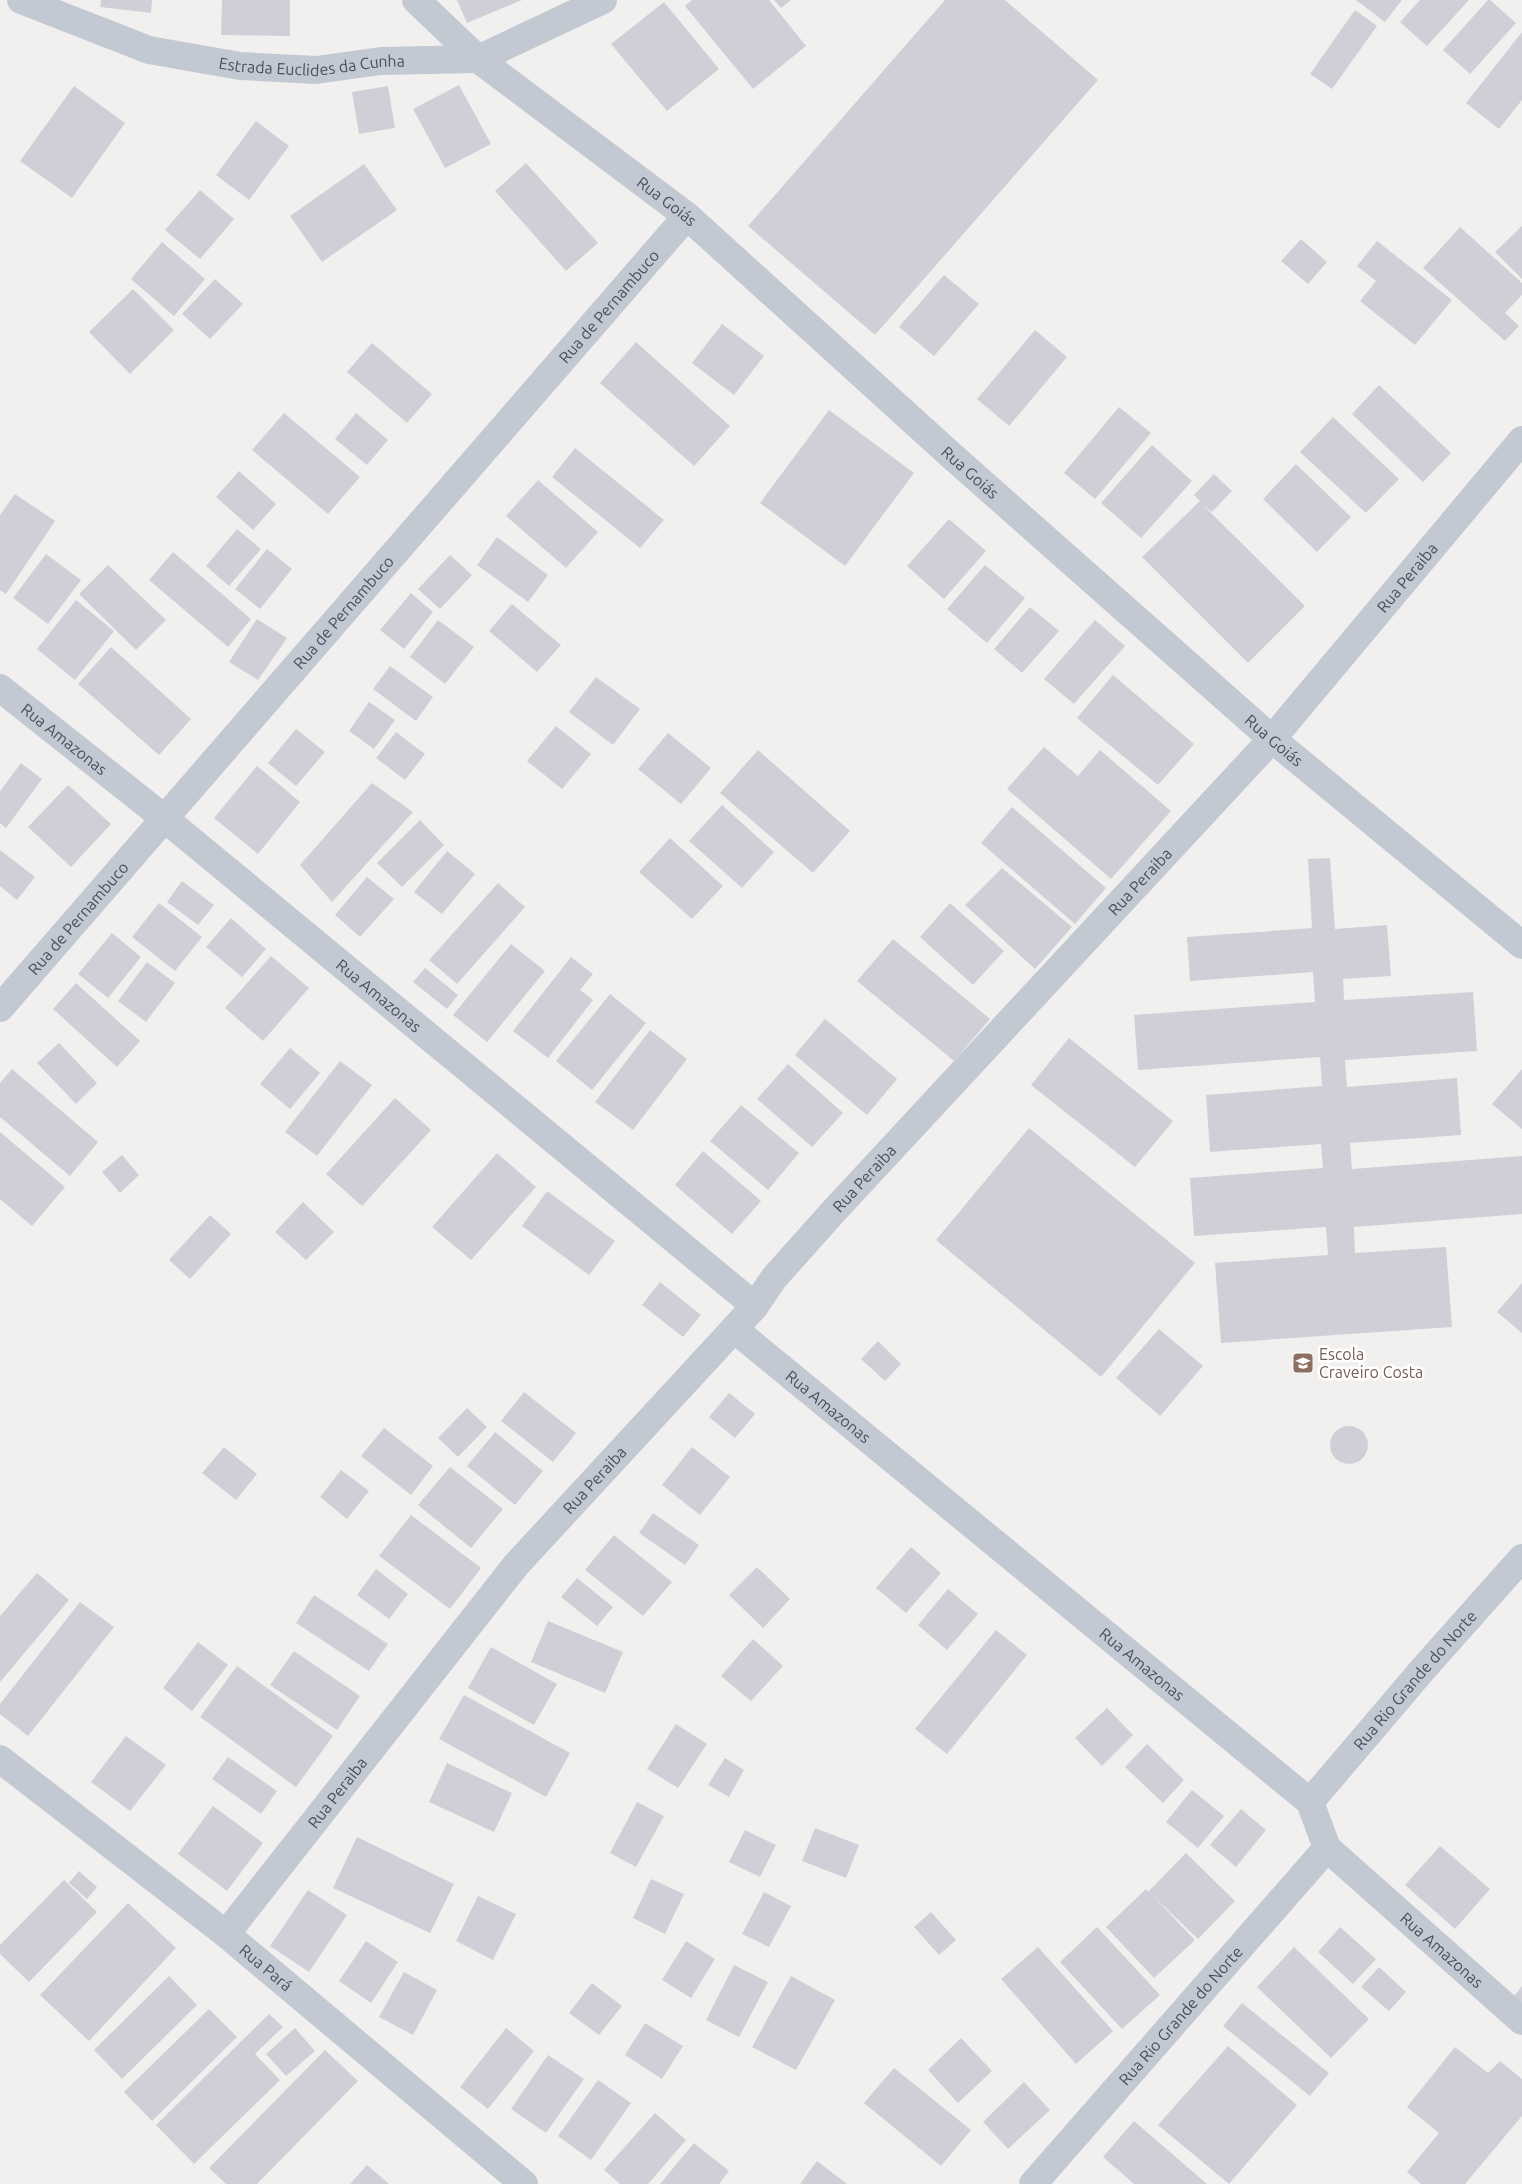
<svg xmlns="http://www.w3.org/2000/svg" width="1522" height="2184" font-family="Ubuntu,sans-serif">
  <rect width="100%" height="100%" fill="#f2f0ef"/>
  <!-- building -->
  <g fill="#cfd0d7">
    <polygon points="101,0 152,0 151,13 100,7"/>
    <polygon points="222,0 290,0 290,36 221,35"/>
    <polygon points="457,0 522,0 467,23"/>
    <polygon points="692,0 769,0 806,46 753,89 685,6"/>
    <polygon points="774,0 791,0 781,8"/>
    <polygon points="945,0 1005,0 1098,80 875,335 748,226"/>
    <polygon points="1356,0 1402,0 1385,22"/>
    <polygon points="1420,0 1469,0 1427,46 1400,22"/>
    <polygon points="1488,0 1490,0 1516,23 1470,74 1443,50"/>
    <polygon points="664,2 719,69 667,111 611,44"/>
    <polygon points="1355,10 1377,26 1332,89 1310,74"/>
    <polygon points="1522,32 1522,100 1499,129 1466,103"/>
    <polygon points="459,85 491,144 445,168 413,109"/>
    <polygon points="74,86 125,123 72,198 20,161"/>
    <polygon points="388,86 395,128 359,134 352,92"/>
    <polygon points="256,121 289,146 249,200 216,175"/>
    <polygon points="526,163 598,243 566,271 495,191"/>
    <polygon points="364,164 397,210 322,262 290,216"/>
    <polygon points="200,190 234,219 200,259 165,230"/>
    <polygon points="1522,226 1522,279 1495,252"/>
    <polygon points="1460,227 1522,283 1522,295 1505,313 1519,326 1505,341 1423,268"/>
    <polygon points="1301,239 1327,262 1308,284 1281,261"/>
    <polygon points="1377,241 1452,300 1415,345 1360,301 1376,281 1357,266"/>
    <polygon points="162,242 205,279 174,316 131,279"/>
    <polygon points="944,275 979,304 934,356 899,327"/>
    <polygon points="215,279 243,304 210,339 182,314"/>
    <polygon points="133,289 174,330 130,374 89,332"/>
    <polygon points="722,324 764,356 734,395 692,363"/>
    <polygon points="1035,330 1067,357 1009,426 977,399"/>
    <polygon points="636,342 730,426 694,466 600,383"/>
    <polygon points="372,343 432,394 407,423 347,372"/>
    <polygon points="1379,385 1451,453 1423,482 1352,414"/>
    <polygon points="1119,407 1151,433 1095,499 1064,473"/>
    <polygon points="829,410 914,473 845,566 760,503"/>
    <polygon points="284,413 360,477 328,514 252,450"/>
    <polygon points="356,413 388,440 367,465 335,439"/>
    <polygon points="1333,417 1399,479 1366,513 1300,452"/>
    <polygon points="1152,445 1192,481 1141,538 1101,503"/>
    <polygon points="575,448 664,520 640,548 552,477"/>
    <polygon points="1296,464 1351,517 1317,552 1263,499"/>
    <polygon points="239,471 276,504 253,530 216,497"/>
    <polygon points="1214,474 1232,491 1212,512 1203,505 1305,606 1248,663 1142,557 1200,501 1194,495"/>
    <polygon points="538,480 598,532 566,568 506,516"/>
    <polygon points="15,494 55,521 6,594 0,590 0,515"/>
    <polygon points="949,519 986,551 944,599 907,566"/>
    <polygon points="237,529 261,549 229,586 206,566"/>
    <polygon points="497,537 548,575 528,602 477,565"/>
    <polygon points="267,549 292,569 260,609 235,589"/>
    <polygon points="173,552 251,619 228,647 149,580"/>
    <polygon points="46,554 81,580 48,624 13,598"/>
    <polygon points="450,555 472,575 440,609 418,589"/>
    <polygon points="108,565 166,620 136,650 79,594"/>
    <polygon points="985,565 1025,598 987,643 947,609"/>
    <polygon points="411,593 433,612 404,649 380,630"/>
    <polygon points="76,600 114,631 75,680 37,649"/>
    <polygon points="512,604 561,645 537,672 489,631"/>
    <polygon points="1030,607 1059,631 1022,673 994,649"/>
    <polygon points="257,619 287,638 258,680 229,662"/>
    <polygon points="438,620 474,647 445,684 410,657"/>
    <polygon points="1095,620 1125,646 1074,704 1044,679"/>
    <polygon points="111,647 191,719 159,755 78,684"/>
    <polygon points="390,666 433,697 416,721 373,689"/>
    <polygon points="1113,675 1194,744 1158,785 1077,718"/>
    <polygon points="596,677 640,709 613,745 569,712"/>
    <polygon points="369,702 395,720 374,749 349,731"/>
    <polygon points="556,726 591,754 562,789 527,761"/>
    <polygon points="296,729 325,752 296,786 268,763"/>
    <polygon points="396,732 425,754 405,780 376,758"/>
    <polygon points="668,733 711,768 681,804 638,769"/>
    <polygon points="1044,747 1078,776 1100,750 1171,811 1111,879 1007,789"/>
    <polygon points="758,750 850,831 813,873 720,793"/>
    <polygon points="21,763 42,779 6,828 0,823 0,791"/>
    <polygon points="257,766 300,802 258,854 214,818"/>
    <polygon points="372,783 413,812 332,902 300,865"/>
    <polygon points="68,785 111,824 71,867 28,827"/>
    <polygon points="722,805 774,852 742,888 689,841"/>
    <polygon points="1012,807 1106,888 1075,924 981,843"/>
    <polygon points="420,820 444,845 402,887 377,863"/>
    <polygon points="670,838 723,886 692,919 639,872"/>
    <polygon points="0,850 35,877 17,900 0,886"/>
    <polygon points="447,851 475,874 442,914 414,892"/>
    <polygon points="1330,858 1335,929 1387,925 1391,976 1343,979 1344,1000 1473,992 1477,1051 1345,1060 1347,1087 1457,1078 1461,1135 1350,1143 1352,1169 1522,1156 1522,1214 1354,1227 1355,1253 1446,1247 1452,1327 1221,1343 1215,1263 1328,1255 1326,1227 1194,1236 1190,1178 1323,1168 1321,1144 1210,1152 1206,1095 1322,1086 1320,1057 1138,1070 1134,1015 1315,1002 1313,972 1190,981 1187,937 1312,928 1308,859"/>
    <polygon points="1002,868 1072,927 1035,969 965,905"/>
    <polygon points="367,877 394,899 360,937 335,915"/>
    <polygon points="182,881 214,905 198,925 167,902"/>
    <polygon points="498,883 525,907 457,984 429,960"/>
    <polygon points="159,903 202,937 175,971 132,937"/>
    <polygon points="950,903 1004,951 973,985 920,937"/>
    <polygon points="231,918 266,949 242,977 206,947"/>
    <polygon points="112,933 141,957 108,998 78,974"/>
    <polygon points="893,939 990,1019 954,1061 857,981"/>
    <polygon points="511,944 545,971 487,1042 453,1015"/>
    <polygon points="271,956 309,988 263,1041 225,1008"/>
    <polygon points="571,957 593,974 580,990 593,1000 548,1058 513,1031"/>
    <polygon points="147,962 175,983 146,1022 118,1001"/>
    <polygon points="425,968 458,995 447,1009 413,982"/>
    <polygon points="76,983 140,1041 117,1067 53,1009"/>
    <polygon points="610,994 646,1023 592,1090 556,1061"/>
    <polygon points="825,1019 897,1079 867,1115 795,1055"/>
    <polygon points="650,1030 687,1059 633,1130 595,1102"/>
    <polygon points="1069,1038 1173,1121 1135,1167 1031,1085"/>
    <polygon points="59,1043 97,1083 76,1104 37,1063"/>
    <polygon points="290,1048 320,1073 290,1109 260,1084"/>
    <polygon points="340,1061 372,1085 317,1156 285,1132"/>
    <polygon points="788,1064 843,1113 812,1147 757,1099"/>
    <polygon points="12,1069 98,1142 70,1176 0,1117 0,1083"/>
    <polygon points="1522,1069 1522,1129 1492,1104"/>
    <polygon points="395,1098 431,1130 362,1206 326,1174"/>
    <polygon points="741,1105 799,1153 768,1190 710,1141"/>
    <polygon points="1029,1128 1195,1263 1101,1377 936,1240"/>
    <polygon points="0,1132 65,1187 32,1226 0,1199"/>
    <polygon points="703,1151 761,1201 732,1234 675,1185"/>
    <polygon points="497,1153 536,1187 471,1260 432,1227"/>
    <polygon points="122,1155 139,1175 120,1193 102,1172"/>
    <polygon points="547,1191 615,1241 589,1275 522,1226"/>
    <polygon points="303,1202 334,1232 306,1260 275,1232"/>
    <polygon points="210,1215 231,1234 190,1279 169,1260"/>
    <polygon points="660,1282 701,1315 683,1337 642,1305"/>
    <polygon points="1522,1283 1522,1333 1497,1312"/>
    <polygon points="1159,1329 1203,1366 1160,1416 1116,1378"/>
    <polygon points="878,1341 901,1364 885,1381 861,1359"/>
    <polygon points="524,1392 576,1433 553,1462 501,1421"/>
    <polygon points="729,1393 755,1414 735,1438 709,1417"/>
    <polygon points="467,1408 487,1427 458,1457 438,1438"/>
    <circle cx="1349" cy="1445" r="19"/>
    <polygon points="384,1428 433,1466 411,1495 361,1456"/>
    <polygon points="495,1432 543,1471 515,1505 467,1466"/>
    <polygon points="224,1447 257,1474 236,1500 202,1473"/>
    <polygon points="692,1447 730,1477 700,1515 662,1485"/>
    <polygon points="450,1467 503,1509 471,1548 418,1505"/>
    <polygon points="341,1470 369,1491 347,1519 320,1497"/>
    <polygon points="653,1513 699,1545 685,1565 639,1533"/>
    <polygon points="411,1515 481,1568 450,1609 379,1556"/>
    <polygon points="614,1535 672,1582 643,1616 585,1570"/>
    <polygon points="911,1547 941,1573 906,1613 876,1588"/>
    <polygon points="757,1567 790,1599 763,1628 729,1595"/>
    <polygon points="376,1569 408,1594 389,1619 357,1595"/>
    <polygon points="37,1573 69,1600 0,1682 0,1616"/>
    <polygon points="577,1578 613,1607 597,1626 561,1597"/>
    <polygon points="948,1589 978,1614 947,1650 918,1625"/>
    <polygon points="314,1595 388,1644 369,1671 296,1623"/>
    <polygon points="80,1602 114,1627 28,1736 0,1714 0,1704"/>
    <polygon points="548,1621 623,1652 605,1693 531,1662"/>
    <polygon points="996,1630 1027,1655 947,1754 915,1729"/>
    <polygon points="753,1639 783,1666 751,1701 721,1676"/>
    <polygon points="198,1642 228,1665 192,1711 163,1688"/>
    <polygon points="491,1647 557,1684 534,1725 468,1688"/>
    <polygon points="294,1651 360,1696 337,1730 270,1685"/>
    <polygon points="237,1666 333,1736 296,1787 200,1717"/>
    <polygon points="464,1695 570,1753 546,1797 439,1739"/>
    <polygon points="1107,1708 1133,1735 1102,1766 1075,1738"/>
    <polygon points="676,1724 707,1744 678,1788 647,1769"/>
    <polygon points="126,1736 166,1765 130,1811 91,1782"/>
    <polygon points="1147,1744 1184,1780 1163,1803 1125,1767"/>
    <polygon points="228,1757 277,1791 261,1814 212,1779"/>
    <polygon points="725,1758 744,1770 729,1797 708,1785"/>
    <polygon points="447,1763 512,1793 494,1832 429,1802"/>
    <polygon points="1192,1790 1224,1816 1198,1848 1166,1822"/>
    <polygon points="637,1802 664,1816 636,1867 610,1853"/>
    <polygon points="213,1806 263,1843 227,1891 178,1854"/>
    <polygon points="1241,1809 1266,1830 1236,1867 1210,1845"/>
    <polygon points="815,1828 859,1845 846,1878 802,1861"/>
    <polygon points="745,1830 776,1845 760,1877 729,1862"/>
    <polygon points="357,1837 454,1884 430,1933 333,1888"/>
    <polygon points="1440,1846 1490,1889 1455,1929 1405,1885"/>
    <polygon points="1186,1853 1235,1901 1198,1939 1152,1895 1195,1940 1154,1978 1106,1927 1146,1889 1148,1892"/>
    <polygon points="79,1871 97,1887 87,1899 69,1883"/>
    <polygon points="651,1879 684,1894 665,1934 633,1918"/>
    <polygon points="64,1880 97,1912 29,1982 0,1954 0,1945"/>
    <polygon points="308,1890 347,1915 309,1972 270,1946"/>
    <polygon points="764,1892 791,1906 769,1947 742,1934"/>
    <polygon points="478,1896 516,1914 493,1960 456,1941"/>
    <polygon points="128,1903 176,1948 89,2041 40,1995"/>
    <polygon points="931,1912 956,1940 939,1955 914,1927"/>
    <polygon points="1097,1927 1160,1995 1122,2029 1060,1962"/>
    <polygon points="1340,1927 1376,1959 1353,1984 1318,1952"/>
    <polygon points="366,1941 398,1962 371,2003 339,1981"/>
    <polygon points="686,1941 715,1959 691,1998 662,1980"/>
    <polygon points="1038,1947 1113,2031 1076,2064 1001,1979"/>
    <polygon points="1294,1947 1369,2019 1331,2058 1257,1987"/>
    <polygon points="734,1965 768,1982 739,2037 706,2020"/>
    <polygon points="1379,1967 1406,1992 1389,2011 1361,1987"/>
    <polygon points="404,1972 437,1990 413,2035 379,2017"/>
    <polygon points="169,1976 197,2005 122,2079 94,2050"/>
    <polygon points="791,1976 835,2000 796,2070 752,2047"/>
    <polygon points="592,1983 622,2006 599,2035 569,2013"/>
    <polygon points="1522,1986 1522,2003 1514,1996"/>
    <polygon points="1242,2003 1329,2073 1310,2096 1223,2026"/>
    <polygon points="209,2009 237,2037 152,2121 124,2092"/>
    <polygon points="269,2014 283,2027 255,2054 280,2080 194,2164 156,2125"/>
    <polygon points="645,2023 683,2046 662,2079 625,2055"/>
    <polygon points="295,2028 315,2051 286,2076 266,2054"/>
    <polygon points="506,2028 534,2051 488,2109 460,2087"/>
    <polygon points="961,2038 992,2071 958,2103 928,2070"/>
    <polygon points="1228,2046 1297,2105 1229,2184 1158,2125"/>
    <polygon points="1455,2047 1488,2073 1500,2061 1522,2079 1522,2116 1465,2184 1421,2184 1407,2172 1439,2133 1407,2107"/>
    <polygon points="325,2050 358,2081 257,2184 226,2184 209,2168"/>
    <polygon points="548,2055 584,2079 546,2133 511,2109"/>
    <polygon points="894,2068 971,2130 941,2166 864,2103"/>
    <polygon points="598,2080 631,2103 591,2160 558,2136"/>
    <polygon points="1024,2082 1050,2110 1008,2149 983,2122"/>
    <polygon points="655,2113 686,2140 648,2184 620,2184 604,2170"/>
    <polygon points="1134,2121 1207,2184 1134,2184 1103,2157"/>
    <polygon points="694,2143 729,2171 719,2184 660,2184"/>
    <polygon points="817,2161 847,2184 800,2184"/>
    <polygon points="367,2165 389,2184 350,2184"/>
  </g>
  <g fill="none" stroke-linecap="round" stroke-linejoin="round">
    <!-- minor -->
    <g stroke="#c3c9d3" stroke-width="28">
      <path id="s1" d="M21,0L149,50L240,66L316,70L381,61L478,59L603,0"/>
      <path id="s2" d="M416,0L478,59L687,216L953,457L1272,739L1522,945"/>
      <path id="s3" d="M0,688L164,818L755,1306"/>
      <path id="s4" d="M0,1008L687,216"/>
      <path id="s5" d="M734,1329L1310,1802L1327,1848L1522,2021"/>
      <path id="s6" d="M0,1759L226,1934L524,2184"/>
      <path id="s7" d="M1310,1802L1424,1668L1522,1558"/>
      <path id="s8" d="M226,1934L516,1565L734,1329L755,1306L774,1278L832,1213L1272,739L1522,440"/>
      <path id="s9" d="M1033,2184L1327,1848"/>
    </g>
  </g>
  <!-- icons -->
  <defs>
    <g id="school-square" transform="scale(1.125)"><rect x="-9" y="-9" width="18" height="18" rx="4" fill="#8d6e63" stroke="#fff"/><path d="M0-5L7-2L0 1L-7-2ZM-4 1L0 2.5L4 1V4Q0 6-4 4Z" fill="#fff"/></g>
  </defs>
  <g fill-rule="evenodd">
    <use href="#school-square" x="1303" y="1363"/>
  </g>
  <g text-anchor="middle" stroke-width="5" stroke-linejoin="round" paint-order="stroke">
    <!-- street labels -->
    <g font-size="16" fill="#484f5c" stroke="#fff">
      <text dy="6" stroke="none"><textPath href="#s1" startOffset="302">Estrada Euclides da Cunha</textPath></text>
      <text dy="6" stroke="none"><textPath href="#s2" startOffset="322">Rua Goiás</textPath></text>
      <text dy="6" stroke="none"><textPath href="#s4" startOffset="929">Rua de Pernambuco</textPath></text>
      <text dy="6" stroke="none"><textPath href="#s2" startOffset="729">Rua Goiás</textPath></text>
      <text dy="6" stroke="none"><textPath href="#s8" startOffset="1800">Rua Peraiba</textPath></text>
      <text dy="6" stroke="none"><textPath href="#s4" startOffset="524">Rua de Pernambuco</textPath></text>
      <text dy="6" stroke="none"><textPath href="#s3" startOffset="82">Rua Amazonas</textPath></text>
      <text dy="6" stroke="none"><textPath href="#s2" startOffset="1134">Rua Goiás</textPath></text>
      <text dy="6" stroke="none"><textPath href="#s8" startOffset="1395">Rua Peraiba</textPath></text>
      <text dy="6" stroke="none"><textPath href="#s4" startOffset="119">Rua de Pernambuco</textPath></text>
      <text dy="6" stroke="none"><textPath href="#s3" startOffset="488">Rua Amazonas</textPath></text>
      <text dy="6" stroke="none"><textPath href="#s8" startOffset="990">Rua Peraiba</textPath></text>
      <text dy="6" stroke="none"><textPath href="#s5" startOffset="122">Rua Amazonas</textPath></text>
      <text dy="6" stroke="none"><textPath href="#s8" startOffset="585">Rua Peraiba</textPath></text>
      <text dy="6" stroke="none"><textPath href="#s5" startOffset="528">Rua Amazonas</textPath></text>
      <text dy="6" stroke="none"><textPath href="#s7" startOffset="161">Rua Rio Grande do Norte</textPath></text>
      <text dy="6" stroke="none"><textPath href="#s8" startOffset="180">Rua Peraiba</textPath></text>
      <text dy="6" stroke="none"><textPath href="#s5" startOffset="948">Rua Amazonas</textPath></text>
      <text dy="6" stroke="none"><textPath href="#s6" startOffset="338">Rua Pará</textPath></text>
      <text dy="6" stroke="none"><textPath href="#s9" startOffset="224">Rua Rio Grande do Norte</textPath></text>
    </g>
    <!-- education labels -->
    <g font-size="16" fill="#785e54" stroke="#fff" text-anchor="start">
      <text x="1319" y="1360">Escola<tspan x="1319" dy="18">Craveiro Costa</tspan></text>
    </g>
  </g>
</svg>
